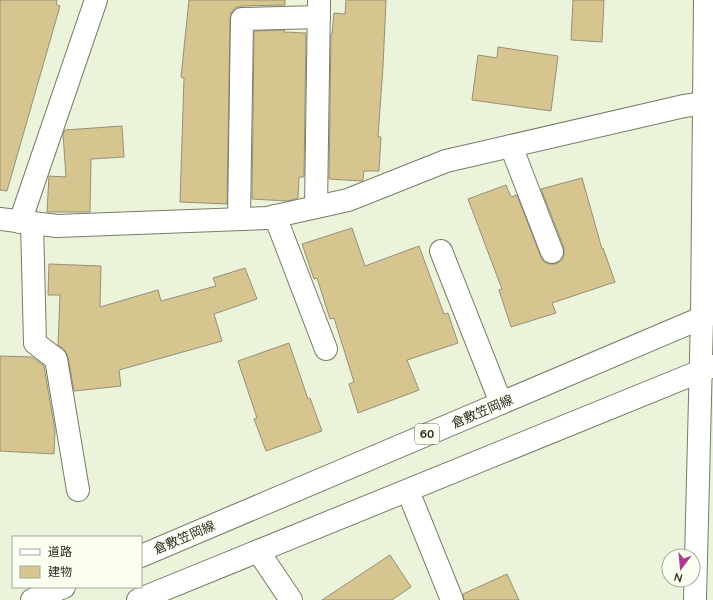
<svg xmlns="http://www.w3.org/2000/svg" width="713" height="600" font-family="'Nunito Sans','Noto Sans JP',sans-serif">
  <rect width="100%" height="100%" fill="#ebf3db"/>
  <!-- building -->
  <g fill="#d6c58f" stroke="#979079">
    <polygon points="0,0 57,0 56,4 60,6 7,191 0,190"/>
    <polygon points="189,0 285,0 285,5 242,6 235,8 231,13 230,19 227,204 180,202 184,78 181,77"/>
    <polygon points="346,0 386,0 383,67 378,137 381,137 379,171 364,171 363,180 362,181 329,179 331,34 332,34 334,13 345,14"/>
    <polygon points="573,0 604,0 602,42 571,40"/>
    <polygon points="284,30 284,32 306,33 304,177 299,177 298,198 288,201 252,199 254,31"/>
    <polygon points="498,47 558,56 551,111 472,100 478,55 497,58"/>
    <polygon points="122,126 124,157 91,159 90,212 47,212 49,176 66,177 63,134 65,130"/>
    <polygon points="582,178 602,249 603,248 615,282 552,303 556,313 511,327 499,290 502,289 468,199 506,185 511,197 517,195 541,257 544,262 550,264 556,264 562,260 564,254 564,248 541,189"/>
    <polygon points="352,228 365,266 419,246 444,314 448,313 458,343 407,360 419,390 358,413 349,384 354,382 334,318 330,319 317,278 314,279 302,244"/>
    <polygon points="49,264 101,266 100,307 158,290 161,301 216,286 213,278 245,268 257,299 214,314 222,341 119,370 121,386 74,391 68,357 64,349 58,345 60,295 48,295"/>
    <polygon points="289,343 308,399 310,398 322,431 266,451 254,419 257,418 238,361"/>
    <polygon points="0,356 32,357 44,366 55,431 54,454 0,451"/>
    <polygon points="390,555 411,587 392,600 322,600"/>
    <polygon points="507,574 519,600 464,600 463,594"/>
  </g>
  <g fill="none" stroke-linecap="round" stroke-linejoin="round">
    <!-- minor casing -->
    <g stroke="#767d67" stroke-width="24">
      <g id="minor">
        <polyline points="511,146 552,252"/>
        <polyline points="316,207 319,0"/>
        <polyline points="275,216 326,349"/>
        <polyline points="0,219 57,226 267,218 348,200 446,161 684,106 713,102"/>
        <polyline points="239,219 242,19 319,17"/>
        <polyline points="20,222 96,0"/>
        <polyline points="32,223 35,343 56,359 78,490"/>
        <polyline points="441,251 501,403"/>
        <polyline points="408,491 452,600"/>
        <polyline points="258,551 291,600"/>
        <polyline points="695,600 702,318 705,0"/>
      </g>
    </g>
    <!-- major casing -->
    <g stroke="#767d67" stroke-width="24">
      <g id="major">
        <polyline points="141,556 713,313"/>
        <polyline points="32,600 64,587"/>
        <polyline points="138,600 713,366"/>
      </g>
    </g>
    <!-- minor -->
    <use href="#minor" stroke="#fff" stroke-width="22"/>
    <!-- major -->
    <use href="#major" stroke="#fff" stroke-width="22"/>
  </g>
  <g text-anchor="middle" stroke-width="3.5" stroke-linejoin="round" paint-order="stroke">
    <!-- shield labels -->
    <rect fill="#fafff0" stroke="#676b60" stroke-width="1" x="415" y="424" width="24" height="20" rx="3"/>
    <g font-size="12" font-weight="bold" fill="#282b22">
      <text x="427" y="438">60</text>
    </g>
    <!-- street labels -->
    <g font-size="13" fill="#282b22" stroke="#fafff0">
      <text transform="translate(482 411) rotate(-23)" y="5">倉敷笠岡線</text>
      <text transform="translate(184 537) rotate(-23)" y="5">倉敷笠岡線</text>
    </g>
  </g>
  <!-- legend -->
  <rect x="12" y="536" width="130" height="52" fill="#fafff0" stroke="#a6aa9e"/>
  <rect x="20" y="549" width="20" height="6" fill="#ffffff" stroke="#a6aa9e"/>
  <text x="48" y="556" font-size="12" fill="#282b22">道路</text>
  <rect x="20" y="566" width="20" height="12" fill="#d6c58f" stroke="#a6aa9e"/>
  <text x="48" y="576" font-size="12" fill="#282b22">建物</text>
  <!-- north arrow -->
  <g transform="translate(681 568) rotate(196)"><circle r="19" fill="#fafff0" stroke="#a6aa9e"/>
  <path d="M0-3L7 15L0 10L-7 15Z" fill="#b23a8e"/>
  <text y="-6" font-size="11" font-weight="bold" text-anchor="middle" fill="#282b22">N</text>
  </g>
</svg>
